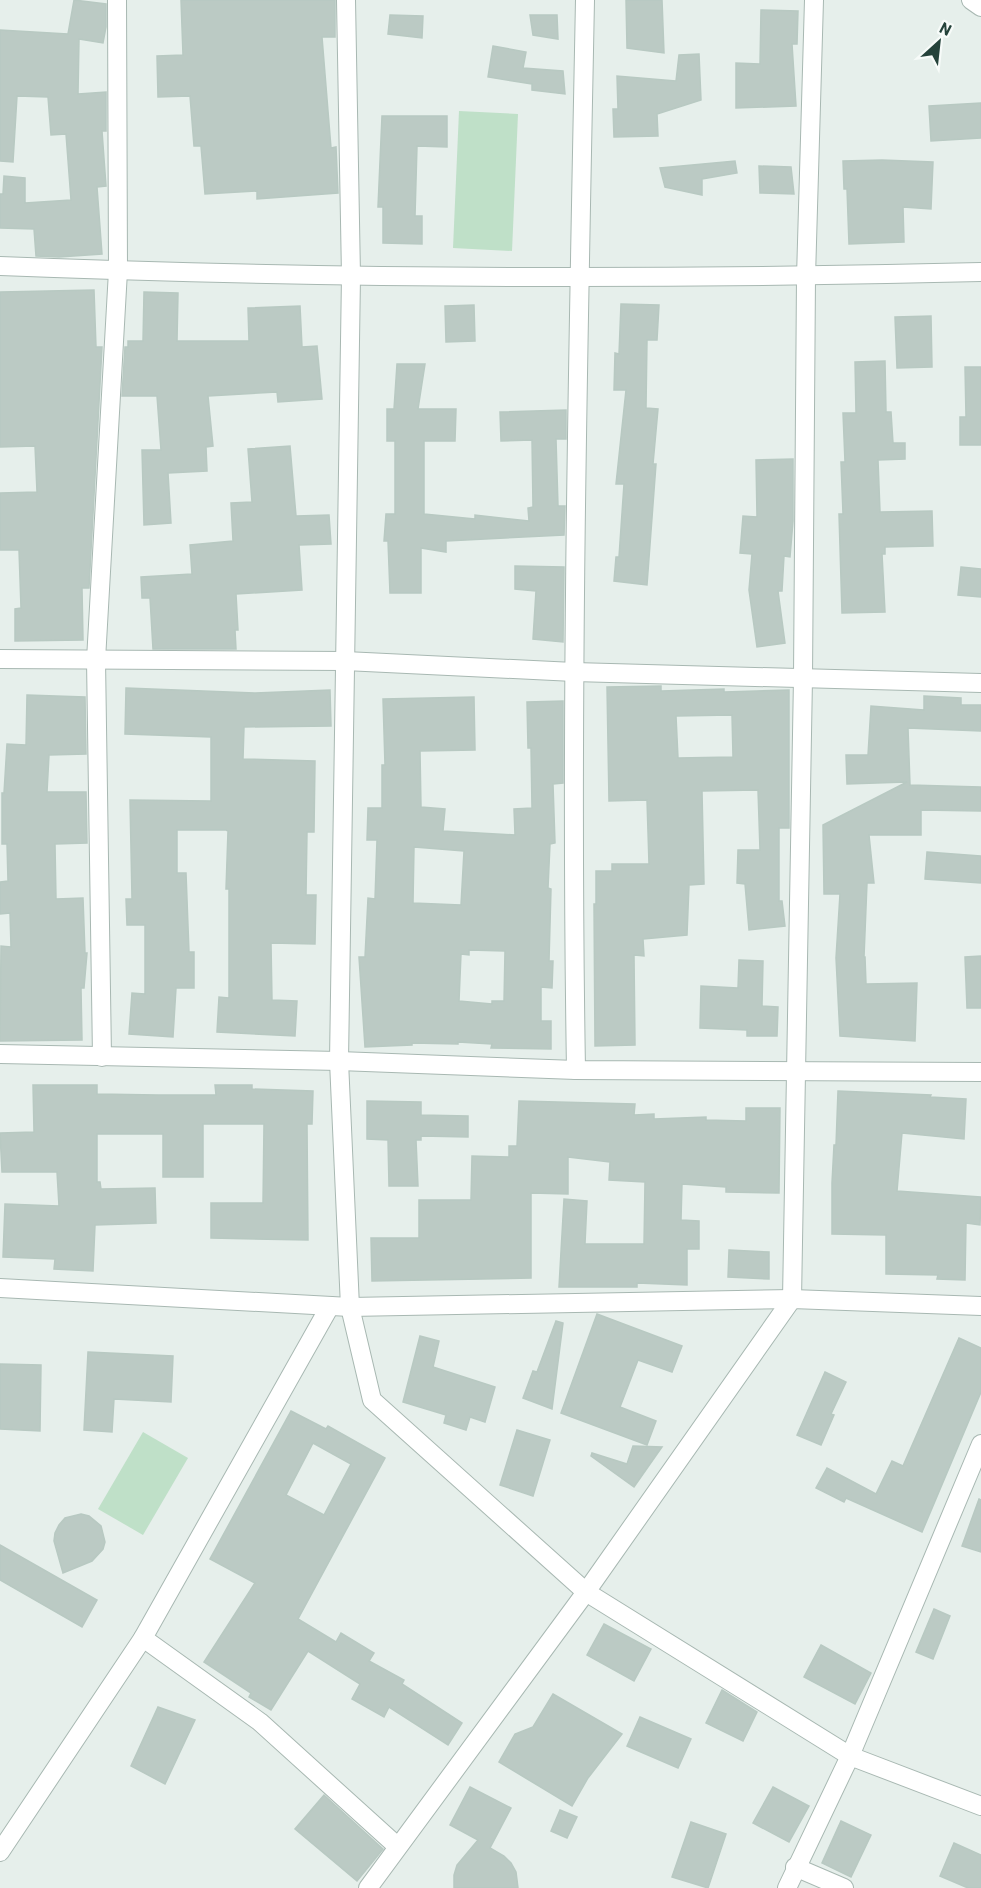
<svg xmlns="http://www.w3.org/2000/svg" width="981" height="1888" font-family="Barlow,sans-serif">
  <rect width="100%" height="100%" fill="#e6efeb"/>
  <!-- green -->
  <g fill="#bfe0c8">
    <polygon points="459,111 518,114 512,251 453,248"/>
    <polygon points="143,1432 188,1458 143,1535 98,1509"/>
  </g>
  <!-- building -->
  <g fill="#bbcac4" stroke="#b8c9c2" stroke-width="1.5" fill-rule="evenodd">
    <polygon points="74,0 106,4 106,27 103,43 79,39 78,94 106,92 106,131 102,131 106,186 97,187 102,254 59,257 36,256 34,229 0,228 0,194 3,194 4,176 25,178 25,203 71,200 66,134 51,135 48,97 17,96 13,162 0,161 0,30 68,34"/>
    <polygon points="181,0 335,0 335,37 322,37 331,148 336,147 338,193 257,199 257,191 205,194 201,146 194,146 190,96 158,97 157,56 183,55"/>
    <polygon points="626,0 662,0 664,53 627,48"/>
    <polygon points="761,10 798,11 797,44 792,44 796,106 736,108 736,63 760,64"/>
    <polygon points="390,15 423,16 422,38 388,34"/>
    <polygon points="530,15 557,15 558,39 533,35"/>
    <polygon points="493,46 526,52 523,68 563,71 565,94 532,90 532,84 488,77"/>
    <polygon points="699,54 701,100 657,114 658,136 614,137 613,109 618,109 617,76 676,81 679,55"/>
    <polygon points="981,103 981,138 931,141 929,106"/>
    <polygon points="382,116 447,116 447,147 417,146 415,216 422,216 422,244 383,243 383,207 378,207"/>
    <polygon points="882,160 933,162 931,209 903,207 904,242 849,244 847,189 844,189 843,161"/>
    <polygon points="735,161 737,173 702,179 702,195 665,187 660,168"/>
    <polygon points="759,166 791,167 794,194 760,193"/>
    <polygon points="94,290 96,347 102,347 89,588 82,588 83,640 15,641 15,609 21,608 19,550 0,550 0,493 37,492 35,446 0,447 0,292"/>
    <polygon points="144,292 178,293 177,341 249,341 248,308 300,306 302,347 317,346 322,399 278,402 277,392 208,396 213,446 206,447 207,471 168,473 171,523 144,525 142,450 161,450 157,396 122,396 125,347 128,347 128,341 143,341"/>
    <polygon points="621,304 659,305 657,340 647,340 646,408 658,409 653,464 656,464 647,585 614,581 616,557 619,557 624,484 616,484 626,390 614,390 615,353 619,354"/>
    <polygon points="474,305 475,341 446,342 445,306"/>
    <polygon points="931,316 932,367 897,368 895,317"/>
    <polygon points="885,361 886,412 891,412 893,443 905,443 905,459 878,460 880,512 932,511 933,546 885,547 885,554 882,554 885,612 842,613 839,514 843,514 841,462 845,462 843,413 856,413 855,362"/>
    <polygon points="397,364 425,364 418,409 456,409 455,441 424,441 424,514 475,519 475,515 529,521 528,508 533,507 532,440 501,441 500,412 566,410 566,439 556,439 558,506 565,506 564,535 446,541 446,552 421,548 421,593 390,593 388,541 384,541 386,514 395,514 395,441 387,441 387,409 394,409"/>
    <polygon points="965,367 981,367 981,445 960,445 960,417 966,417"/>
    <polygon points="290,446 296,516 329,515 331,544 299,545 302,590 236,594 238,630 235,630 236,649 153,649 150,598 142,598 141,577 192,574 190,545 233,541 231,503 252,502 248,449"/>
    <polygon points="793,459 793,521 790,557 784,556 782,591 778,591 785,643 757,647 749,590 752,554 740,553 743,516 757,517 756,460"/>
    <polygon points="515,566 564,567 563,642 533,639 536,591 515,589"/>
    <polygon points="961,567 981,569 981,597 958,595"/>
    <path d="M661,686V691L724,689V692L789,690V828H779V901H782L785,926L749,930L745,884L737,883L738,850H760L758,790L702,791L704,884L689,885L687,935L643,939L644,956L634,955L635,1045L595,1046L594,904H596V871H612V864H649L647,800L609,801L607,687ZM732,715L733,757L678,758L676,716Z"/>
    <polygon points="126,688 255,693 330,690 331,726 244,727 243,759 315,761 314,832 307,832 306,895 316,895 315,944 271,943 272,1000 297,1001 295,1036 217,1032 219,997 229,998 229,889 226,889 228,831 226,830 177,830 177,873 186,873 189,952 194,952 194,988 176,988 173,1037 129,1034 132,993 145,994 145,925 127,925 126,899 132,899 130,800 211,801 211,737 125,734"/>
    <polygon points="27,695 85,697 86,754 49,755 47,792 86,792 87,843 55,844 56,899 83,898 85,953 87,953 84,988 81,988 82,1040 0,1041 1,946 11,947 10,913 0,914 0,882 8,881 7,844 2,844 2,793 4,793 7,744 26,745"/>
    <polygon points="924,696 961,698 961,705 981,705 981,731 908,728 910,785 981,787 981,811 921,810 921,835 869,835 874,883 867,883 864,957 865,957 866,984 917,983 915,1041 840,1036 836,958 840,894 824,894 823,825 907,782 847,784 846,755 868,755 871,706 924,710"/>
    <path d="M474,697L475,750L420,751L421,807L445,809L443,831L515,835L514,809L532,808L531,748H528L527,702L563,701V783L553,784L555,843L550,844L548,888L551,889L549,961H553L552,988L541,987V1021H551V1049L491,1048L492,1044L458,1042V1044L412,1043V1045L365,1047L359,957H365L368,898L375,899L377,840H367L368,808H382V765H385L383,699ZM414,847L464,851L461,905L413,903ZM469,950L505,951L504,1001H492V1004L459,1001L461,954L469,955Z"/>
    <polygon points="927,852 981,856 981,883 925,879"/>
    <polygon points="981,956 981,1008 967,1008 965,957"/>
    <polygon points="739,960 763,961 762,1006 778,1007 777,1036 747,1036 747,1030 700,1028 701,986 738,988"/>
    <polygon points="33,1085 97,1085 97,1094 158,1095 216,1095 215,1085 252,1085 252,1089 313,1091 312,1124 307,1124 308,1240 211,1238 211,1203 263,1203 264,1124 203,1124 203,1177 163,1177 163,1134 97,1134 97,1182 100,1182 101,1189 155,1188 156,1223 95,1225 93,1271 54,1269 55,1259 3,1257 5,1204 59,1206 57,1172 2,1172 0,1133 34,1132"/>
    <polygon points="838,1091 931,1095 930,1097 966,1099 964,1139 902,1133 897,1191 981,1197 980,1225 966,1223 965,1280 937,1279 938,1275 886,1274 886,1235 832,1234 832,1183 834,1145 836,1145"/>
    <polygon points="367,1101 421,1102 421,1115 468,1116 468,1137 421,1136 421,1140 416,1140 418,1186 389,1186 388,1140 367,1139"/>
    <polygon points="519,1101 635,1104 634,1115 654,1114 654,1119 706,1117 706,1120 746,1121 746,1108 780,1108 779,1193 726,1192 726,1187 682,1184 681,1220 699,1221 699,1249 687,1249 687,1285 637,1283 637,1287 559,1287 564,1199 587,1201 585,1244 644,1244 645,1182 609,1180 610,1162 568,1157 568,1194 531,1193 531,1278 372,1281 371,1238 419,1238 419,1200 471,1200 472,1156 509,1157 509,1146 517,1146"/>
    <polygon points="729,1250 769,1252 769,1279 728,1277"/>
    <polygon points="597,1314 682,1346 672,1372 638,1360 620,1407 656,1421 647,1445 561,1413"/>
    <polygon points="556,1321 563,1323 552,1409 523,1398 533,1371 537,1372"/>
    <polygon points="420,1336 439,1341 433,1367 495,1387 485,1422 470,1417 466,1430 444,1423 446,1415 403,1402"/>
    <polygon points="959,1338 981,1348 981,1392 922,1532 846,1498 844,1502 816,1488 827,1468 876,1494 892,1461 903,1466"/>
    <polygon points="88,1352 173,1356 171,1402 114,1399 112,1432 84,1430"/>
    <polygon points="0,1364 41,1365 40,1431 0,1429"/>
    <polygon points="825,1372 846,1382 831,1414 834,1415 821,1445 797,1435"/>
    <path d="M291,1411L326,1429L328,1426L385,1458L298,1619L336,1642L341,1633L374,1653L369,1661L404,1680L402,1684L462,1723L448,1745L389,1707L384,1717L352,1699L360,1684L308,1651L271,1710L249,1697L251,1693L204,1662L255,1583L210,1559ZM313,1443L351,1464L324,1515L286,1495Z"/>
    <polygon points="517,1430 550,1440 533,1496 500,1485"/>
    <polygon points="633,1446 662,1447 634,1487 591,1456 592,1453 627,1464"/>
    <polygon points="979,1499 981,1500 981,1552 962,1546"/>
    <polygon points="81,1514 89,1516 101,1526 105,1542 103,1549 92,1561 63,1573 54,1541 55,1533 59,1525 65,1518"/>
    <polygon points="0,1545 97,1600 82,1627 0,1580"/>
    <polygon points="934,1609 950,1616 933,1659 916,1652"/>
    <polygon points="604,1624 651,1649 634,1681 587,1655"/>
    <polygon points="821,1645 871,1673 855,1704 804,1677"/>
    <polygon points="722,1690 757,1712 743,1741 706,1723"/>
    <polygon points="553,1694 622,1734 588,1778 572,1806 499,1762 515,1734 533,1727"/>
    <polygon points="158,1707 195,1720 165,1784 131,1766"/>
    <polygon points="640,1717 691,1739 678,1768 627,1746"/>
    <polygon points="470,1787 511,1808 490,1848 504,1856 511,1863 516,1872 518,1888 454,1888 454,1875 457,1865 478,1840 450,1825"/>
    <polygon points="773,1787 809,1806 789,1842 753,1823"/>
    <polygon points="324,1795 383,1849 357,1881 295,1829"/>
    <polygon points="560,1810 577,1817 567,1838 551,1831"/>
    <polygon points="841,1821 871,1835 851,1877 822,1863"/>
    <polygon points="691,1822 726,1834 708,1888 672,1877"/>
    <polygon points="954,1843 981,1855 981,1888 968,1888 940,1876"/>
  </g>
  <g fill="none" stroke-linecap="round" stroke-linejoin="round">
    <!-- minor casing -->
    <g stroke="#a8b8b2" stroke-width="20">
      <g id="minor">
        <polyline points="346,0 351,276 339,1061 350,1307 372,1400 586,1592 850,1756 981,1806"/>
        <path d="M0,266C327,279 654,280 981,272"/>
        <polyline points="0,659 345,661 574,672 981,683"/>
        <polyline points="0,1054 339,1061 576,1070 981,1072"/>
        <polyline points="102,1057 96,660 118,271 117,0"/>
        <path d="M576,1070C570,713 578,357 585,0"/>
        <polyline points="0,1288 350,1307 792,1299 981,1306"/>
        <polyline points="143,1638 260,1722 397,1846"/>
        <polyline points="0,1852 143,1638 330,1306"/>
        <polyline points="795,1867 844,1888"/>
        <polyline points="368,1888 586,1592 792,1299 803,678 806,277 814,0"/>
        <polyline points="787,1888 850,1756 981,1444"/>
      </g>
    </g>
    <!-- tertiary casing -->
    <g stroke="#a8b8b2" stroke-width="20">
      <polyline id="tertiary" points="971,0 981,7"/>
    </g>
    <!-- minor -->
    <use href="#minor" stroke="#fff" stroke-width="18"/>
    <!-- tertiary -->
    <use href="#tertiary" stroke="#fff" stroke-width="18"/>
  </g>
  <!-- north arrow -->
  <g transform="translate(939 42) rotate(27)" stroke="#f7fbf9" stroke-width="4.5" paint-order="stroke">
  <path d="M0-4.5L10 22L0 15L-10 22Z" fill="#24423a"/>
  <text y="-9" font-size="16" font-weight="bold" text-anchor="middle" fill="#24423a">N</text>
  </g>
</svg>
